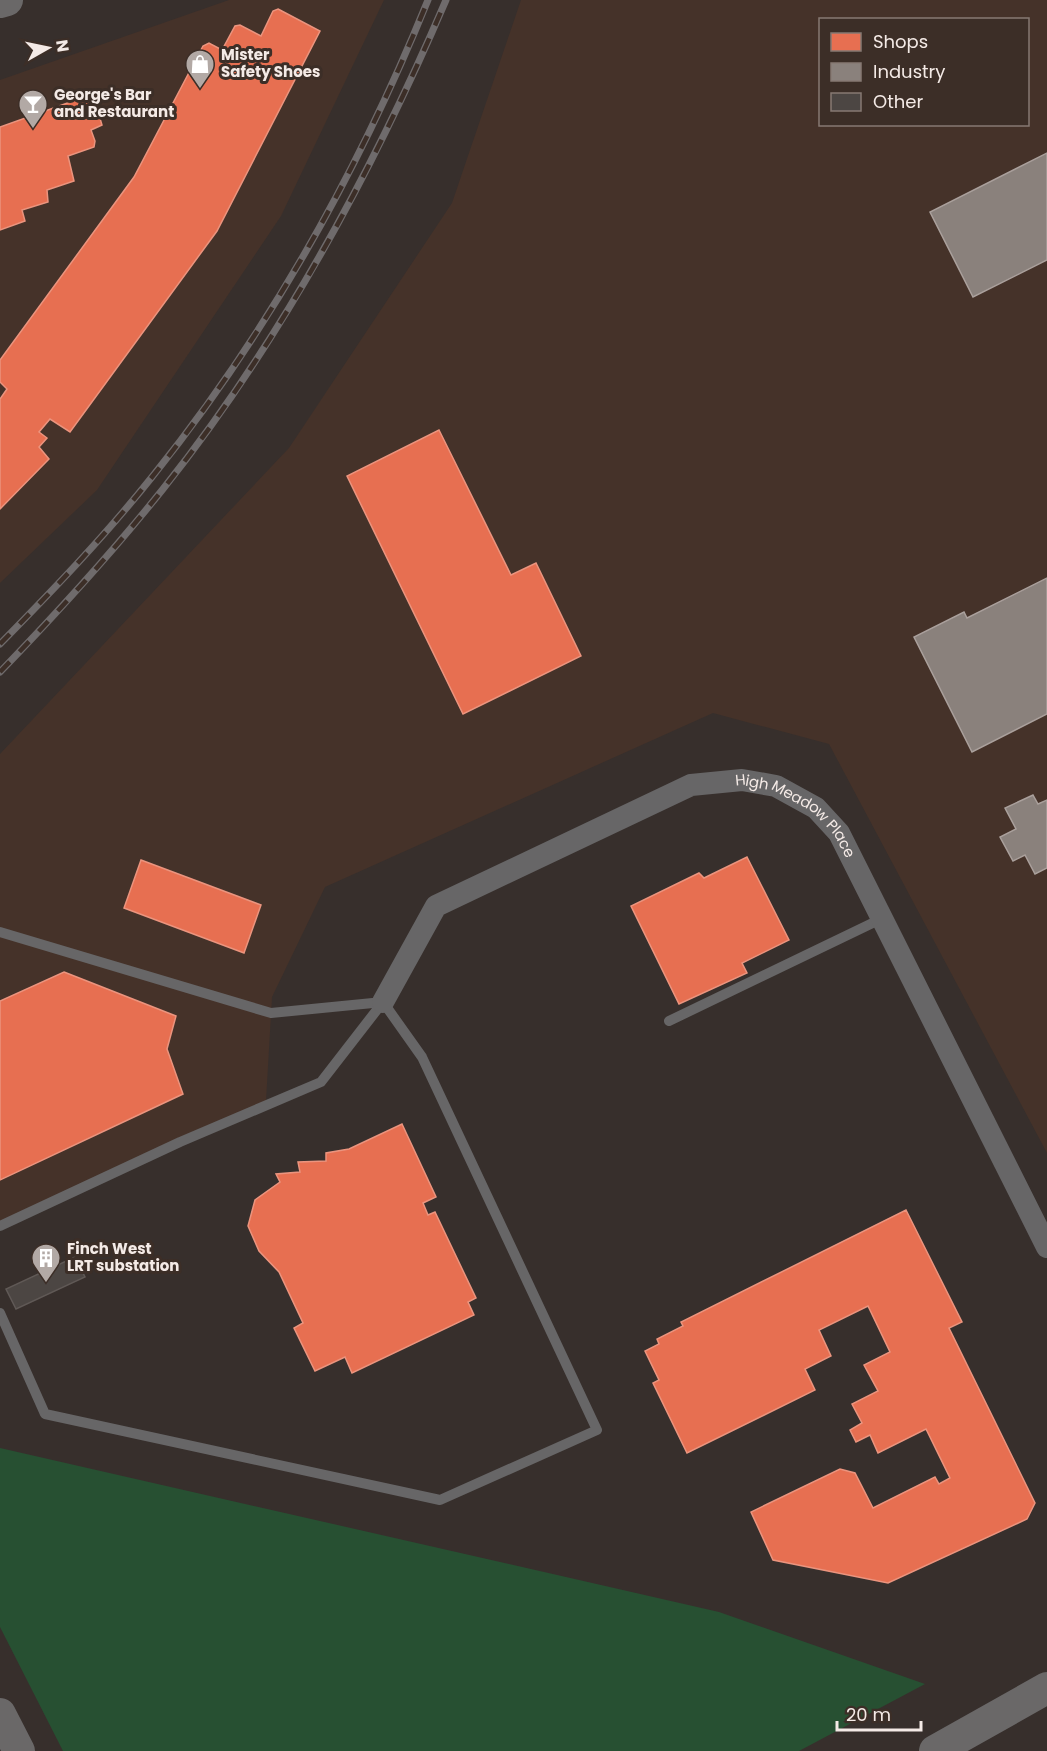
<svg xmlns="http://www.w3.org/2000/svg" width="1047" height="1751" font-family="Poppins,sans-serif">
  <rect width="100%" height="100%" fill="#372f2c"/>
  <!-- built -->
  <g fill="#453229" fill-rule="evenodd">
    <polygon points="229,0 384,0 281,216 97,490 0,583 0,80"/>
    <path d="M521,0H1047V1153L829,744L713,713L325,887L272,997L266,1101L0,1226V754L289,448L452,203ZM820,20H1028V124H820Z"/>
  </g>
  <!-- green -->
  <polygon fill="#275032" points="0,1448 719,1612 925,1684 799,1751 63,1751 0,1627"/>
  <!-- shops -->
  <g fill="#e76f51" stroke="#eb947e" stroke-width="1.5">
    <polygon points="278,9 320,31 217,231 70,432 50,419 39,432 47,438 39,447 49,459 0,509 0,399 7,389 0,382 0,360 134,177 203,46 209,43 222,50 235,26 240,25 261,36 273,11"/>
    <polygon points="87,96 94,98 102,125 91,130 95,141 94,147 68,156 74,181 47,190 48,202 22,210 25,221 0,230 0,127"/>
    <polygon points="439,430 511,575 536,563 581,656 463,714 347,476"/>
    <polygon points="747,857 789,940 742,963 747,973 679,1004 631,906 699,873 704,878"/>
    <polygon points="141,860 261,905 244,953 124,908"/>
    <polygon points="64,972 176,1016 167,1049 183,1094 0,1180 0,1001"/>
    <polygon points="402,1124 436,1197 423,1203 428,1215 435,1212 476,1298 468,1302 474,1315 352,1373 345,1357 315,1371 294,1328 303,1323 279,1272 259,1251 248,1226 255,1200 280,1182 276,1174 300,1172 298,1162 326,1161 326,1153 349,1149"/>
    <polygon points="906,1210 962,1322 949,1328 1035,1503 1027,1519 888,1583 773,1560 751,1512 840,1469 855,1473 873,1508 935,1477 939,1484 950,1478 926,1429 878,1453 870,1435 856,1442 850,1430 862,1423 852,1404 878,1391 864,1365 890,1352 868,1306 819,1330 831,1356 805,1369 815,1390 687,1453 653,1383 659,1380 645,1351 659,1344 657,1339 683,1326 681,1322"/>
  </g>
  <!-- industry -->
  <g fill="#8a817c" stroke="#aaa09c" stroke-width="1.5">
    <polygon points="1047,153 1047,260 973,297 930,212"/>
    <polygon points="1047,578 1047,714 972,752 914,637 964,612 967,618"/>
    <polygon points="1033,795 1038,804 1047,800 1047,868 1035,874 1025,855 1013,861 1000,837 1016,829 1005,808"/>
  </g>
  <!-- building -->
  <polygon fill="#4c4643" stroke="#605956" stroke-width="1.5" points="75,1257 85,1277 16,1309 6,1289"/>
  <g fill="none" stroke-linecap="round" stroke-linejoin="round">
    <!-- lane -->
    <g stroke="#676667" stroke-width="10">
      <polyline points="0,932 271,1013 383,1002"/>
      <polyline points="669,1021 883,918"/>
      <polyline points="0,1226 180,1142 321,1082 383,1002"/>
      <polyline points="0,1313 45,1414 440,1500 597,1430 422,1057 383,1002"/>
    </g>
    <!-- street -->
    <path stroke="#676667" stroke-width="22" id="s1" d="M383,1002L436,906L691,785L742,780L776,786L816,808L839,833L1047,1247"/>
    <!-- secondary -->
    <g stroke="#6a6868" stroke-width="32">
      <polyline points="0,2 7,0"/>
      <polyline points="0,1714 19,1751"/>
      <polyline points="935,1751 1047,1688"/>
    </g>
    <!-- rail casing -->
    <g stroke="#6f6b6c" stroke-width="7">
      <g id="rail">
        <path d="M0,644C53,590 105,536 152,477C268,333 359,170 428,0"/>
        <path d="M0,672C57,613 112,553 163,489C281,341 372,173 446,0"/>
      </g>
    </g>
    <!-- rail -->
    <use href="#rail" stroke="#3c2e27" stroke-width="4.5" stroke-dasharray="14" stroke-linecap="butt"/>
  </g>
  <!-- icons -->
  <defs>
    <g id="shop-pin" transform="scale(1.5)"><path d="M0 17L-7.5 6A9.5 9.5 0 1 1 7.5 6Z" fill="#b2a9a5" stroke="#3c2e27"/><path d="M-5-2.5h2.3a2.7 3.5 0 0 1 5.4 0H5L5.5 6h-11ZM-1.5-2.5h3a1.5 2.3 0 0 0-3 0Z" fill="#fff"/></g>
    <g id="bar-pin" transform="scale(1.5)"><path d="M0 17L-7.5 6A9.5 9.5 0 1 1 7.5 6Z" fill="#b2a9a5" stroke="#3c2e27"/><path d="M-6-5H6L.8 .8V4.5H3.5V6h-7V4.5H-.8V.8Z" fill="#fff"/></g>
    <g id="building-pin" transform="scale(1.5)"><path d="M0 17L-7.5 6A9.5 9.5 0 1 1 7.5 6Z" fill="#b2a9a5" stroke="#3c2e27"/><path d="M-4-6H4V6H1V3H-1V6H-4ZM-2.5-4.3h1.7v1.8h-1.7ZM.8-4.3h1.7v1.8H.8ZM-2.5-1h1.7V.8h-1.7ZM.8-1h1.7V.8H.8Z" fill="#fff"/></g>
  </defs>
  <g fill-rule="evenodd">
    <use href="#shop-pin" x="200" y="64"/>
    <use href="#bar-pin" x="33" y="104"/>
    <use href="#building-pin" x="46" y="1258"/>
  </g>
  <g text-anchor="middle" stroke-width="6" stroke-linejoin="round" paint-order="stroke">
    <!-- poi labels -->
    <g font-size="15" font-weight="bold" fill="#f4eae6" stroke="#3c2e27" text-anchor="start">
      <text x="221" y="60">Mister<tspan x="221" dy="17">Safety Shoes</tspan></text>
      <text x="54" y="100">George's Bar<tspan x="54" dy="17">and Restaurant</tspan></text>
      <text x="67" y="1254">Finch West<tspan x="67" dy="17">LRT substation</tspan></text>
    </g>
    <!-- street labels -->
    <g font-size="15" fill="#f4eae6" stroke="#3c2e27">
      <text dy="5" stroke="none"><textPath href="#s1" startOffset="510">High Meadow Place</textPath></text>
    </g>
  </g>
  <!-- legend -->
  <rect x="819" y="18" width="210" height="108" fill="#3c2e27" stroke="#867973" stroke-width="1.5"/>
  <rect x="831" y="33" width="30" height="18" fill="#e76f51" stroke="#867973" stroke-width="1.5"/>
  <text x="873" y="48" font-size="18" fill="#f4eae6">Shops</text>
  <rect x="831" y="63" width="30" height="18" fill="#8a817c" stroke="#867973" stroke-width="1.5"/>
  <text x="873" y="78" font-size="18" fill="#f4eae6">Industry</text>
  <rect x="831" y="93" width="30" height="18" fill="#4c4643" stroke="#867973" stroke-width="1.5"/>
  <text x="873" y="108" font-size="18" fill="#f4eae6">Other</text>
  <!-- north arrow -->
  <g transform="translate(48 48) rotate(81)" stroke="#3c2e27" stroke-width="4.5" paint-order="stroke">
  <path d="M0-4.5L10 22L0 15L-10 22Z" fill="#f4eae6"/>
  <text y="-9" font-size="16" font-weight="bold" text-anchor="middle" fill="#f4eae6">N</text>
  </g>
  <!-- scale -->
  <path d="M837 1721v9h84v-9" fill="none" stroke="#f4eae6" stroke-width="3"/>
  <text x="846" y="1721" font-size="18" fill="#f4eae6" stroke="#3c2e27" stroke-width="4.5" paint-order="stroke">20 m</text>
</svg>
